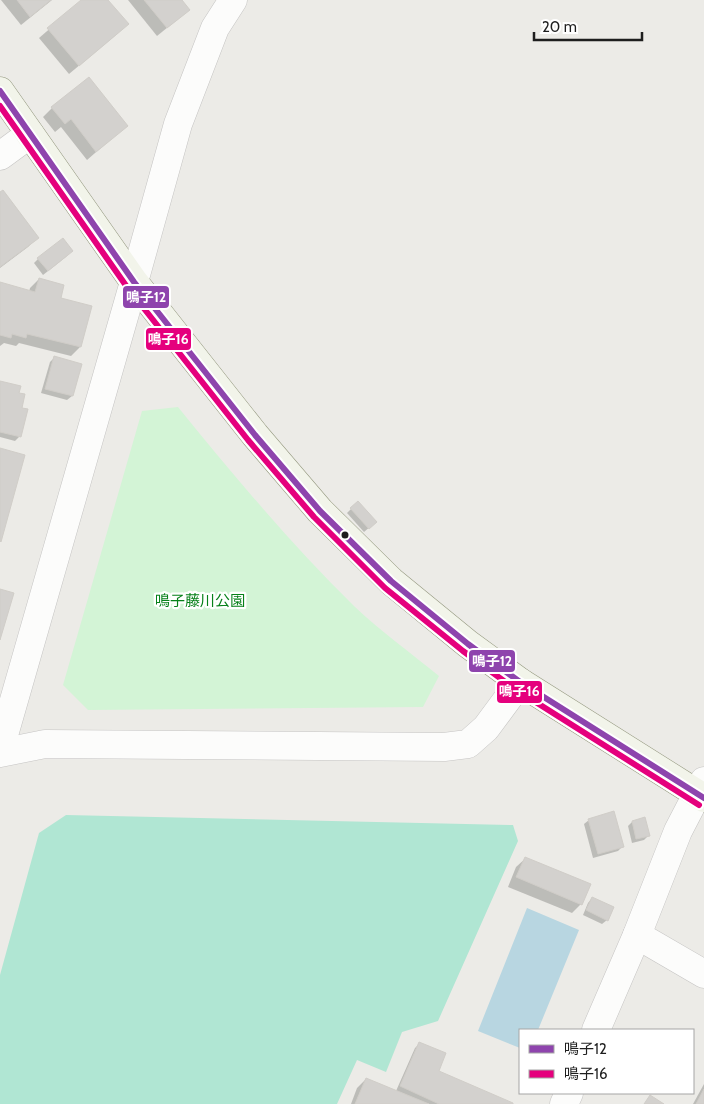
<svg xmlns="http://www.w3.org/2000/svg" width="704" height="1104" font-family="Cabin,'Noto Sans JP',sans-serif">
  <rect width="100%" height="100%" fill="#ecebe7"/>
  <!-- park -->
  <path fill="#d3f4d6" d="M178,407C234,476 291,544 354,606C380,631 411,653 439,676L423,707L88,710L63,685L142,411Z"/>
  <!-- pitch -->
  <polygon fill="#b0e6d3" points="66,815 513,825 518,841 438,1021 402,1032 386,1072 357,1060 337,1104 0,1104 0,975 39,833"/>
  <!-- water -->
  <polygon fill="#b8d6e1" points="527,908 579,930 538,1030 520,1030 520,1048 478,1031"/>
  <!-- shadow -->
  <g fill="#0003">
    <polygon points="1,0 52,0 21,25"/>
    <polygon points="83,0 107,0 118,33 69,74 39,38"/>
    <polygon points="128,0 181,0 189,10 157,36"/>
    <polygon points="52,108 126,126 87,160 61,127 55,132 43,117"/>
    <polygon points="0,194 37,238 28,247 0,268"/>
    <polygon points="67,256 43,275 34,263 38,259"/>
    <polygon points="39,279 59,298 91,307 80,347 71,356 19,343 16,346 4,343 0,346 0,284 29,292 30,288"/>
    <polygon points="54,358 80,365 72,396 67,400 41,393 50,362"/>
    <polygon points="0,382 17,394 20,409 20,436 15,441 0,437"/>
    <polygon points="351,509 371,526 364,532 347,513"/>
    <polygon points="589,820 622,847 618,851 593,858 584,824"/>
    <polygon points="632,822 648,836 644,840 632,843 628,826"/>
    <polygon points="526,858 581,904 572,913 508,887 516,867"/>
    <polygon points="592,898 607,920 602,924 583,915 588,903"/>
    <polygon points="420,1043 437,1071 511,1104 351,1104 357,1088 366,1079 396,1091 415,1048"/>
    <polygon points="704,1084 704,1104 693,1104"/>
  </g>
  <!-- building -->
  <g fill="#d3d1ce" stroke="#d0cdc8">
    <polygon points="17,0 51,0 30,17"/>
    <polygon points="81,0 108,0 129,24 79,66 47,28"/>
    <polygon points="144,0 182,0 190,10 167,28"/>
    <polygon points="89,77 128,126 96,152 71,119 65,124 51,107"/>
    <polygon points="3,190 39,238 0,267 0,192"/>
    <polygon points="63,238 73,251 48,271 37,258"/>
    <polygon points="39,278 64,285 61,298 92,306 81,347 27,334 26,338 12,334 11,338 0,335 0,282 35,292"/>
    <polygon points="54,356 82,364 73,396 45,389"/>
    <polygon points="0,381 21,386 19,393 25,394 22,408 28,409 21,437 0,432"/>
    <polygon points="0,448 25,455 1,542 0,541"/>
    <polygon points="358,501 377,522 369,529 350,508"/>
    <polygon points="0,589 14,593 0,640"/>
    <polygon points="614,811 624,847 598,854 588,819"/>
    <polygon points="645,817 650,836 636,839 632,821"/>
    <polygon points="525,857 591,884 582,905 516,877"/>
    <polygon points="592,897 614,907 608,921 586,910"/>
    <polygon points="419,1042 446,1053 439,1071 513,1103 513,1104 439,1104 400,1086"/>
    <polygon points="366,1078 429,1104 355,1104"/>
    <polygon points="704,1089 704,1104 696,1104"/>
    <polygon points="650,1095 664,1104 644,1104"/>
  </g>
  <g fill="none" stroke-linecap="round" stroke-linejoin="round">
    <!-- street casing -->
    <g stroke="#c5c4c3" stroke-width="29">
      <g id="street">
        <polyline points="0,156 30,134"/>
        <polyline points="0,749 134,282 178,124 215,28 233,0"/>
        <polyline points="0,753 45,744 444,747 468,744 486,728 520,682"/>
        <polyline points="637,935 704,974"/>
        <polyline points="596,1030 637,935 678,831 704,781"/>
        <polyline points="564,1104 569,1093"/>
      </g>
    </g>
    <!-- secondary casing -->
    <g stroke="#93977e" stroke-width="29">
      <polyline id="secondary" points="0,91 134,282 255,435 320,511 391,581 468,644 520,682 704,798"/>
    </g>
    <!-- street -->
    <use href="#street" stroke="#fcfcfb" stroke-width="28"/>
    <!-- secondary -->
    <use href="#secondary" stroke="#f2f4ea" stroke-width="28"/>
    <!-- bus-1 casing -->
    <g stroke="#fff" stroke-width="10">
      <polyline id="bus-1" points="0,91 134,282 255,435 320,511 391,581 468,644 520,682 704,798"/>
    </g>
    <!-- bus-2 casing -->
    <g stroke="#fff" stroke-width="10">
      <polyline id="bus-2" points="0,106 127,287 248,440 314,517 385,588 463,651 515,689 699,805"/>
    </g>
    <!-- bus-1 -->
    <use href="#bus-1" stroke="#8e44ad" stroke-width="6"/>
    <!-- bus-2 -->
    <use href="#bus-2" stroke="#e5007d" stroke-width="6"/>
  </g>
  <!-- markers -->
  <circle fill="#1e1e1e" stroke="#fff" stroke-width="2" cx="345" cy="535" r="4.5"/>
  <g text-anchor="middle" stroke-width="4.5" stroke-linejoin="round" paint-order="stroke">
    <!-- park labels -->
    <g font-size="15" fill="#07811a" stroke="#fff">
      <text x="200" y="606">鳴子藤川公園</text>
    </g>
  </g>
  <g stroke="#fff" stroke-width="2">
    <rect x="122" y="285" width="48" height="24" rx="5" fill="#8e44ad"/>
    <rect x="145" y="327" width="47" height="24" rx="5" fill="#e5007d"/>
    <rect x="468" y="649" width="48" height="24" rx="5" fill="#8e44ad"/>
    <rect x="496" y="680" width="47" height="24" rx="5" fill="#e5007d"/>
  </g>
  <g font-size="14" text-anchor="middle" font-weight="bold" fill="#fff">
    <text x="146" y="302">鳴子12</text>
    <text x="168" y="344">鳴子16</text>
    <text x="492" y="666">鳴子12</text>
    <text x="519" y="696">鳴子16</text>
  </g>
  <!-- legend -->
  <rect x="519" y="1029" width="175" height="65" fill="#ffffff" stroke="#a5a5a5"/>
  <rect x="529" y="1045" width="25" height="8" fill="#8e44ad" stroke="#a5a5a5"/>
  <text x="564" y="1054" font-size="15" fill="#1e1e1e">鳴子12</text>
  <rect x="529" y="1070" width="25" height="8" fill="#e5007d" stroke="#a5a5a5"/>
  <text x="564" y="1079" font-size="15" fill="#1e1e1e">鳴子16</text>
  <!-- scale -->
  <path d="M534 32v8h108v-8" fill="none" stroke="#1e1e1e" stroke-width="2.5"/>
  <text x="542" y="32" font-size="15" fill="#1e1e1e" stroke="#ffffff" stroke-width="4" paint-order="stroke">20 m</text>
</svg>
